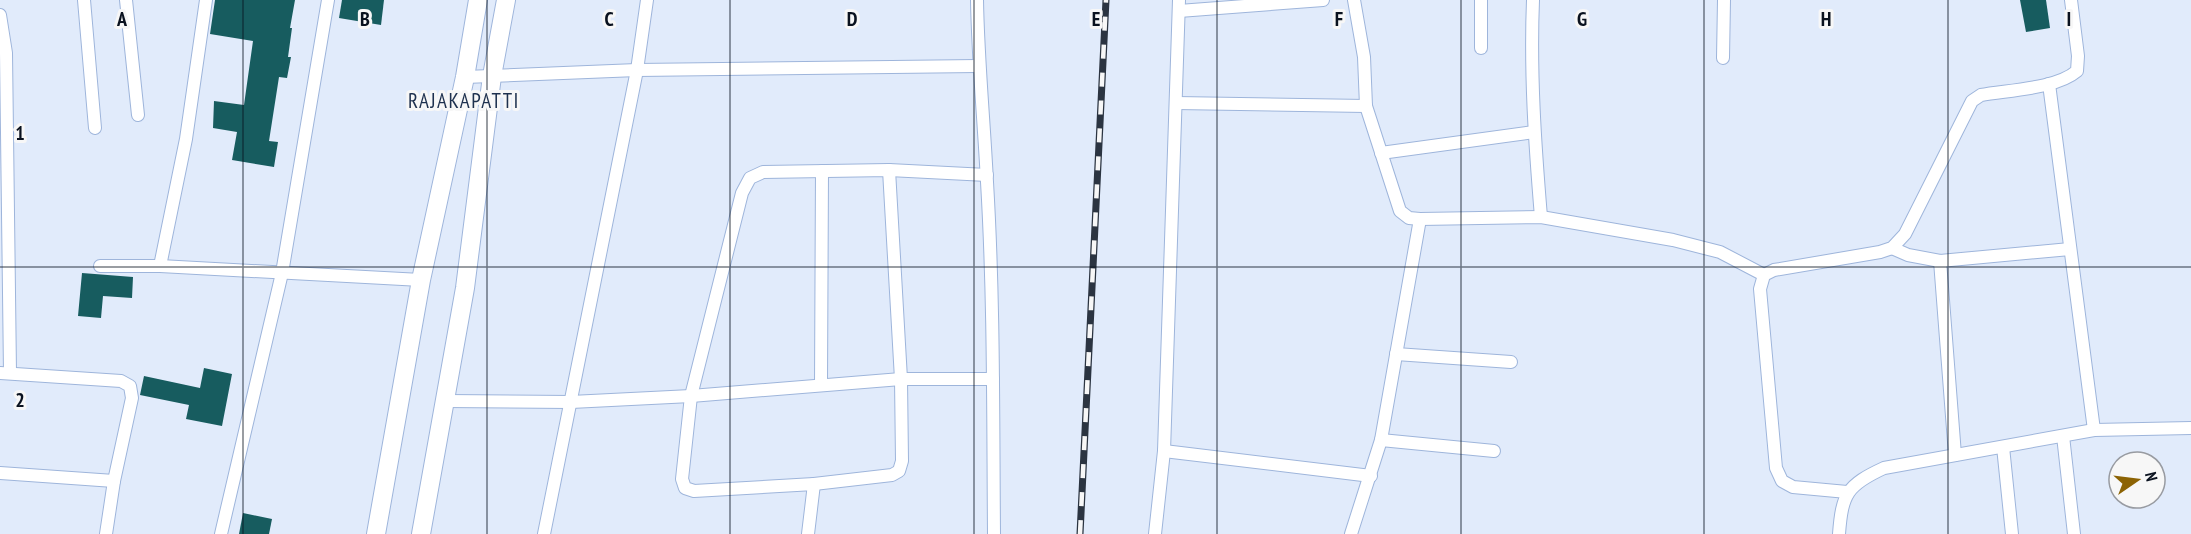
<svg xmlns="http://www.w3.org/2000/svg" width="2191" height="534" font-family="'PT Sans Narrow',sans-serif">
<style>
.building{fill:#175c5f}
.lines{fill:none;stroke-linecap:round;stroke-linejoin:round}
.street-casing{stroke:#9eb5db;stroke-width:14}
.secondary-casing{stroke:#9eb5db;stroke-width:20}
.street{stroke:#fff;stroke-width:12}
.secondary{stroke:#fff;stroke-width:18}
.rail-casing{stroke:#2b3441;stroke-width:7}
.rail{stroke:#f7f7f7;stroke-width:4.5;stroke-dasharray:14;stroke-linecap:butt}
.grid{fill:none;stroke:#0a121f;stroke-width:1.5;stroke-opacity:0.55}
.labels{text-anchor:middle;stroke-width:6;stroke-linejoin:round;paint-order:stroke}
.quarter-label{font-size:21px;letter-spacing:1.5px;fill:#1d304e;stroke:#f7f7f7}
.grid-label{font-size:20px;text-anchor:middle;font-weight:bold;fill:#0a121f;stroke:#f7f7f7;stroke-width:6;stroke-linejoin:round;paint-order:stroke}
</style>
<rect width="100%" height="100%" fill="#e1ebfb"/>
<g class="building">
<polygon points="215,0 295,0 290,28 292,28 288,57 291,57 287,78 279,77 269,141 278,142 274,167 232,160 237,132 213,128 214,101 244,105 253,41 210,34"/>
<polygon points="342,0 384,0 381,25 339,18"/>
<polygon points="2020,0 2046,0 2050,28 2026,32"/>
<polygon points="82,273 133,277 132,298 103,296 101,318 78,316"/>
<polygon points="204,368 232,374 222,426 186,419 189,405 140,395 144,376 200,388"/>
<polygon points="243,513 272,519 269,534 239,534"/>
</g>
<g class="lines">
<g class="street-casing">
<g id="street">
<polyline points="84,0 95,128"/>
<polyline points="126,0 138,115"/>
<path d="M977 0C978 61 984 121 987 182 994 299 993 417 994 534"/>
<polyline points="1354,0 1364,57 1366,106 1400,211 1409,218 1420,219 1541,217 1673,240 1720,252 1764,275"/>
<path d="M1533 0C1530 73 1535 145 1541 217"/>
<polyline points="1179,11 1323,0"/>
<polyline points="0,15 6,53 10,373"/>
<polyline points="1481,48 1481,0"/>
<polyline points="1723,58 1724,0"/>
<polyline points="465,77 637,70 978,66"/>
<polyline points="2049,84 2094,430"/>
<polyline points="1176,103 1366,106"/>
<polyline points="1381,153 1534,132"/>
<polyline points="1892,248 1908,255 1940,261 2070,249"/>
<polyline points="1940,261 1955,455"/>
<polyline points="100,266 160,266 421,280"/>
<polyline points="160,266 186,139 206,0"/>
<polyline points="1396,354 1511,362"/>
<polyline points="0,373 121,381 130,386 132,398 114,481 106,534"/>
<polyline points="821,385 822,171"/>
<polyline points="445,401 571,402 691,396 901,379 993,379"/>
<polyline points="2063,436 2074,534"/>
<polyline points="1381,440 1494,451"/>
<polyline points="2003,447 2012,534"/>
<polyline points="1164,451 1371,476"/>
<polyline points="0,473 114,481"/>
<polyline points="814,484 892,475 899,471 902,461 901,379 889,170"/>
<path d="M1847 492 1793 487 1782 481 1776 468 1760 289 1764 275 1774 270 1880 252 1892 248 1905 234 1972 101 1981 95C2008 90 2056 89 2077 71L2078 56 2071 0"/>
<polyline points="221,534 282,273 328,0"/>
<polyline points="544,534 637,70 647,0"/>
<polyline points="808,534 814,484 694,491 685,488 682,479 691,396 742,193 750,178 763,172 889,170 987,175"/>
<polyline points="1155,534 1164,451 1179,0"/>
<polyline points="1351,534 1381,440 1420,219"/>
<path d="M1839 534C1842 494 1847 485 1884 468L2094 430 2191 428"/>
</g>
</g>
<g class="secondary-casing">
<g id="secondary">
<polyline points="376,534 421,280 465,77 478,0"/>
<polyline points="421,534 465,288 492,76 506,0"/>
</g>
</g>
<use href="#street" class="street"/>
<use href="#secondary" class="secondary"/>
<g class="rail-casing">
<polyline id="rail" points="1080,534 1106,0"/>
</g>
<use href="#rail" class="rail"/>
</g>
<path class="grid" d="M243 0V534M487 0V534M730 0V534M974 0V534M1217 0V534M1461 0V534M1704 0V534M1948 0V534M0 267H2191"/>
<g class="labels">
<g class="quarter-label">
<text x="464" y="108">RAJAKAPATTI</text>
</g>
</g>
<g class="grid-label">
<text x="122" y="26">A</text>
<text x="365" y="26">B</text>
<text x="609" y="26">C</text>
<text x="852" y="26">D</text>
<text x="1096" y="26">E</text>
<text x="1339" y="26">F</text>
<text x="1582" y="26">G</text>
<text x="1826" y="26">H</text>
<text x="2069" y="26">I</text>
<text x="20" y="140">1</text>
<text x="20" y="407">2</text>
</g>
<g transform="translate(2137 480) rotate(76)"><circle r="28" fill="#f7f7f7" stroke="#989ba1" stroke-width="1.5"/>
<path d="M0-4.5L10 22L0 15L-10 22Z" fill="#8c6304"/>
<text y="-9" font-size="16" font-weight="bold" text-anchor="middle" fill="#0a121f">N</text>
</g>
</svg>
